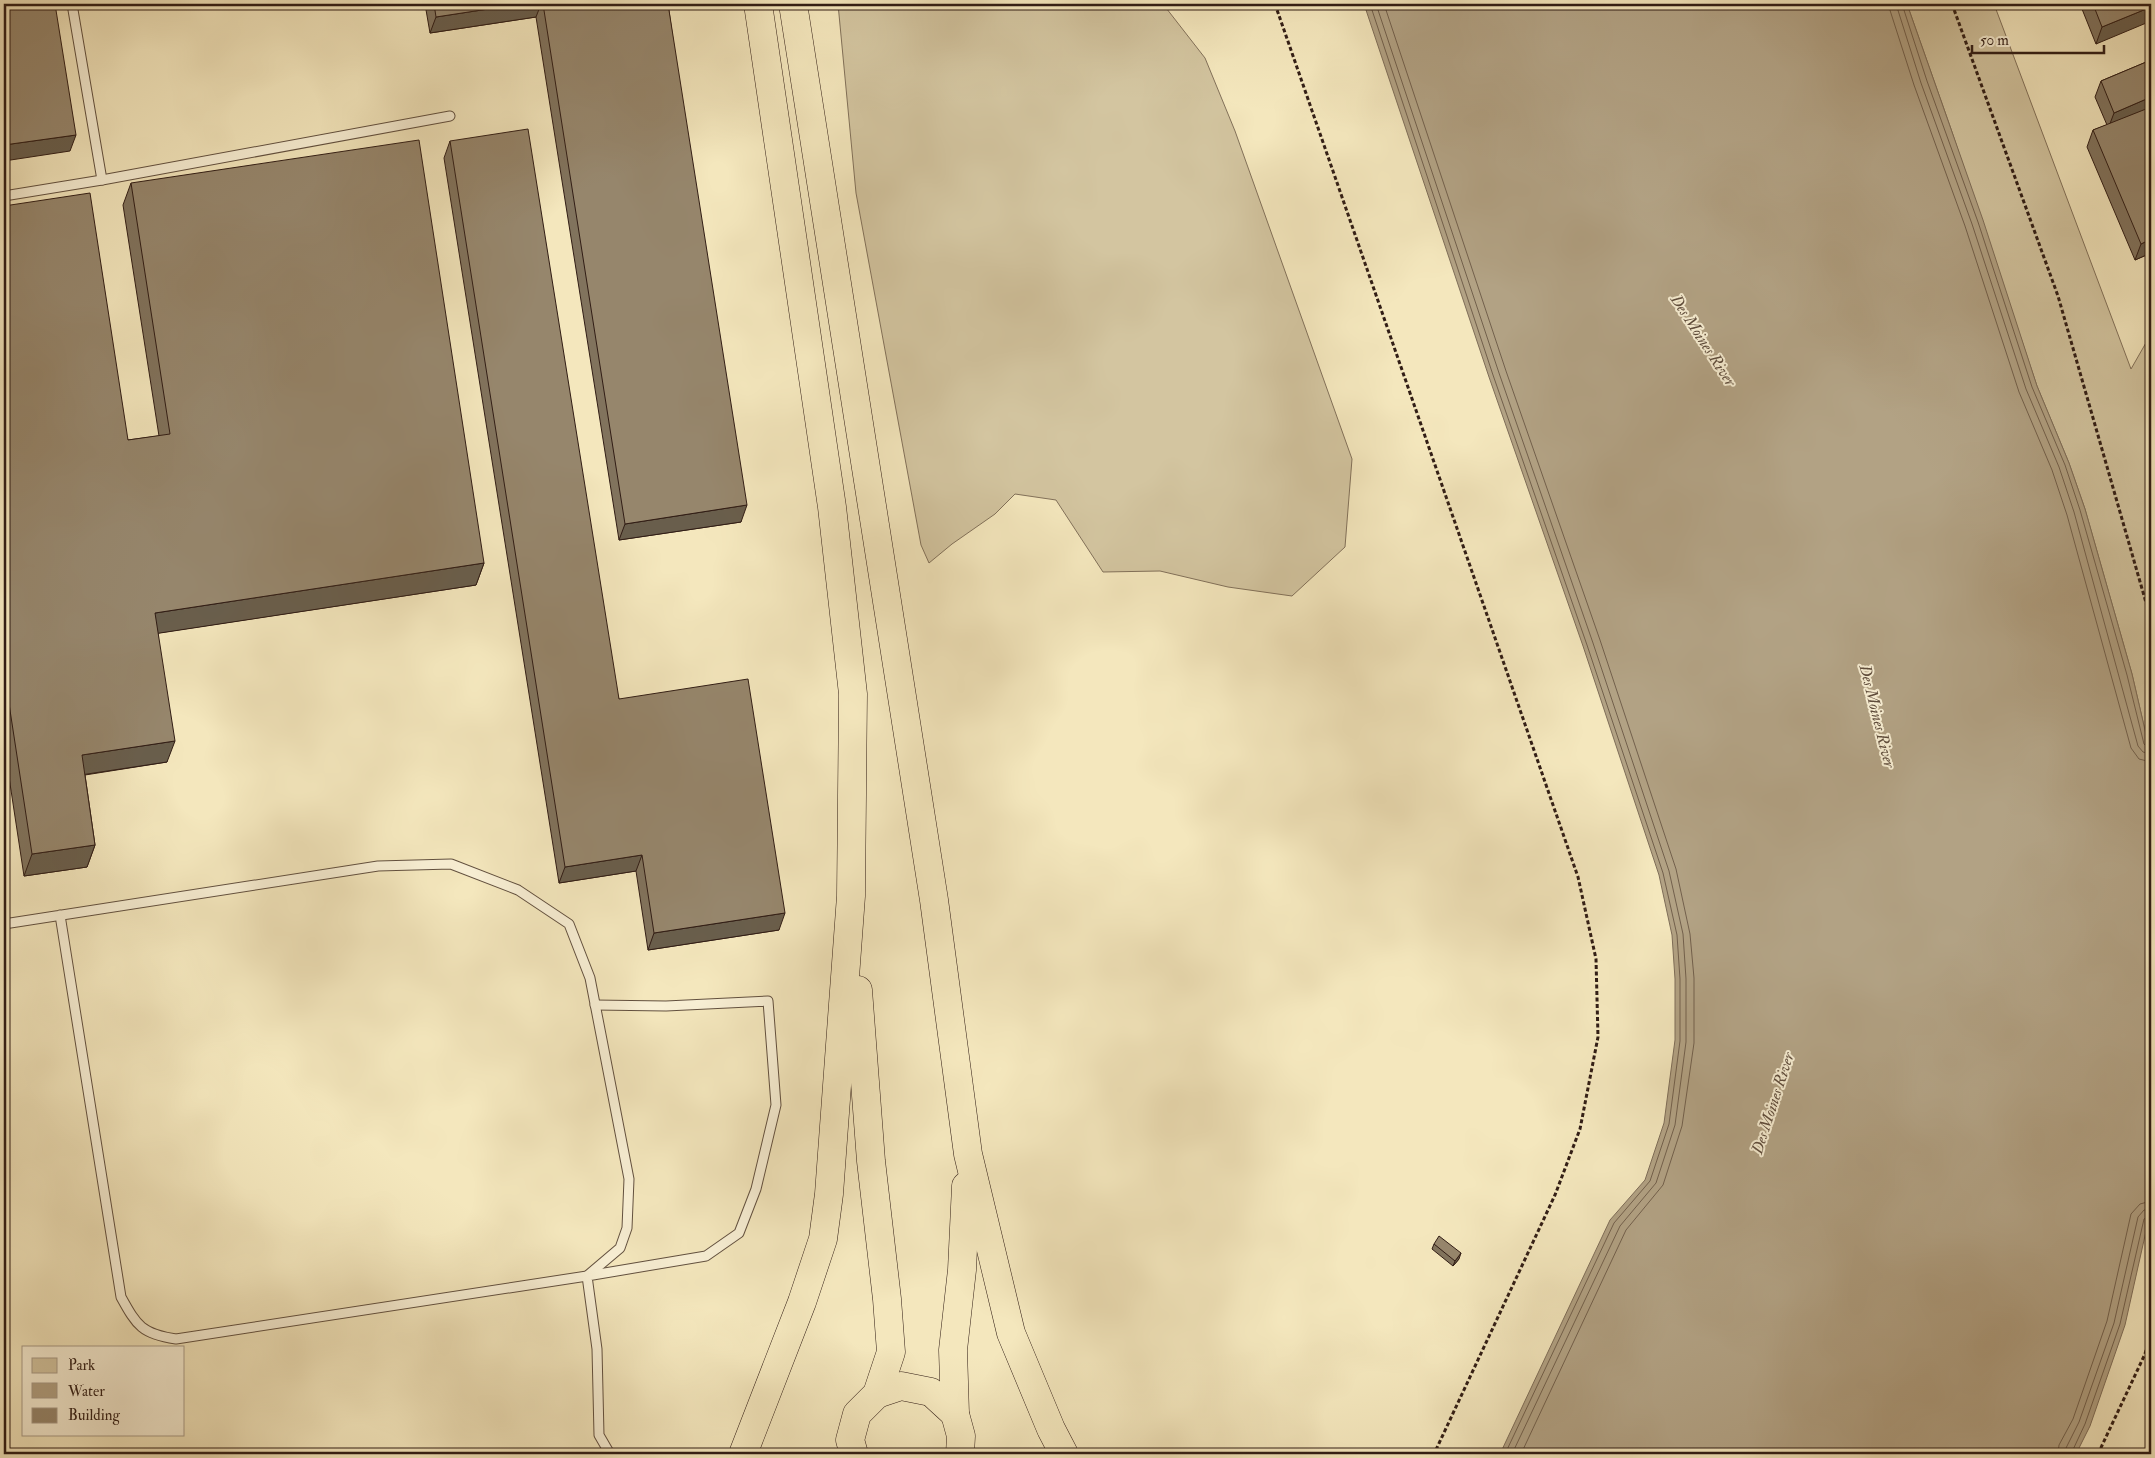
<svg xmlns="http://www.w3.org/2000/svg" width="2155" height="1458" font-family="'IM FELL Double Pica',serif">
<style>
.green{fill:#d3c5a0;stroke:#82715a}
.water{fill:#b2a284;stroke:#7e6d58}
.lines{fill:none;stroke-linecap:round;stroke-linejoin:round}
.shore{stroke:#72604c;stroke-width:1}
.lane-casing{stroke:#62503f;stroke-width:11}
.highway-casing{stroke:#311d15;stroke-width:29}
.path{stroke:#311d15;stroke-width:3;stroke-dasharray:4 2.5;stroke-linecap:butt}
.lane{stroke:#f8efd4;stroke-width:9}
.highway{stroke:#f4e7bd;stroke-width:28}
.wall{fill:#81735d;stroke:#311d15}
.shaded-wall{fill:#695e4c;stroke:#311d15}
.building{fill:#96866c;stroke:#311d15}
.labels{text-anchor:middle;stroke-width:4;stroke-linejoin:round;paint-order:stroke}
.water-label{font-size:16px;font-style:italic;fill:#5e4c3c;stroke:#f8efd4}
</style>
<rect width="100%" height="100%" fill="#f4e7bd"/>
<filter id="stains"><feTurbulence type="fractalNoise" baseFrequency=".004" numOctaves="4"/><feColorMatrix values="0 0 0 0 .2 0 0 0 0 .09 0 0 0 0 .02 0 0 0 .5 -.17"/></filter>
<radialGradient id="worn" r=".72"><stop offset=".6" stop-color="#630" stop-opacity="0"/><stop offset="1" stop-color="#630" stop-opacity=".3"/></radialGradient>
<g class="green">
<polygon points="838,4 1163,4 1205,58 1235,131 1352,459 1345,547 1292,596 1228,587 1160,571 1103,572 1056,500 1015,494 995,514 952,544 929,563 921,545 856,193"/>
<polygon points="1907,4 1994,4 2131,369 2151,334 2151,756 2132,674 2085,509 2069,463 2037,386 1951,129"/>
</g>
<polygon class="water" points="1364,4 1907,4 1983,220 2037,386 2069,463 2085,509 2132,674 2151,756 2151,1209 2125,1325 2090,1426 2076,1454 1500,1454 1610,1220 1645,1180 1664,1123 1675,1040 1675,979 1672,935 1659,875 1583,646 1489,377"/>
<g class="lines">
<g class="shore">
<polyline points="1370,4 1493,375 1587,645 1663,873 1677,935 1680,979 1680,1041 1669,1124 1650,1181 1614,1223 1505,1454"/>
<polyline points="1376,4 1499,373 1593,643 1669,871 1683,934 1686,979 1686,1042 1675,1125 1656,1183 1620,1226 1512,1454"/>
<polyline points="1384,4 1506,371 1600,640 1676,869 1690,934 1694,978 1694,1043 1682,1126 1663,1185 1626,1230 1521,1454"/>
<polyline points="1888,4 1914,85 1965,226 2019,392 2052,470 2067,515 2131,748 2139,759 2151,762"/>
<polyline points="1896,4 1921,83 1972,224 2026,389 2059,467 2074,512 2138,746 2143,752 2151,754"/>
<polyline points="1902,4 1927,81 1978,222 2032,387 2065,465 2080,510 2127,675 2144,744 2147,747 2151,748"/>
<polyline points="2058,1454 2059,1445 2073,1419 2107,1321 2131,1214 2140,1204 2151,1201"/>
<polyline points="2065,1454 2066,1448 2079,1422 2114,1323 2138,1217 2144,1210 2151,1209"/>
<polyline points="2071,1454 2085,1424 2120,1324 2144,1219 2151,1215"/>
</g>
<g class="lane-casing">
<g id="lane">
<polyline points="102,180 450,116"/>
<polyline points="4,196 102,180 72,4"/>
<path d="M4 924 378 866 451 864 518 890 569 924 590 978 629 1179 627 1228 620 1248 587 1276 176 1339C142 1334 137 1326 121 1297L60 915"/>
<polyline points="595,1005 666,1006 768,1001 776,1105 756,1189 739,1233 706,1256 587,1276 597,1349 599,1435 610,1454"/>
</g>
</g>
<g class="highway-casing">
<g id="highway">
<polyline points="793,4 934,900 968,1154 1011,1333 1051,1429 1064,1454"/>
<polyline points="877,1394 901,1386 931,1392 955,1414"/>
<polyline points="743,1454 802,1302 823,1239 829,1194 851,896 853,694 832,507 758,4"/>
<polyline points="854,1454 850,1440 857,1414 877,1394 891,1352 887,1299 871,1161 858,990"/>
<polyline points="960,1454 961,1436 955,1414 953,1350 962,1270 966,1186"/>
</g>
</g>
<g class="path">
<polyline points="1275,4 1578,877 1596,959 1598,1037 1580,1129 1555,1195 1434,1454"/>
<polyline points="1952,4 2058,296 2151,620"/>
<polyline points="2098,1454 2145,1354 2151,1332"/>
</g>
<use href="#lane" class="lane"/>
<use href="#highway" class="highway"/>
</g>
<g class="wall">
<polygon points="425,4 668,4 741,522 619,540 536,17 430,33"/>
<polygon points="2080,4 2151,4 2096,44"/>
<polygon points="2151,60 2151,253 2135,260 2087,147 2093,130 2107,125 2095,97 2101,81"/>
<polygon points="450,141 619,699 779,930 648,950 636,871 559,883 444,158"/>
<polygon points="131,183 484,563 476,585 158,633 167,762 85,775 95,845 87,867 24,876 4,744 4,206 128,440 159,436 123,205"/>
<polygon points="1434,1244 1459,1259 1453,1266 1432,1249"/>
</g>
<g class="shaded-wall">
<polygon points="521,4 541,4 536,17 430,33 436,17"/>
<polygon points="2151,7 2151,21 2096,44 2102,27"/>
<polygon points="2151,97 2151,111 2108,129 2114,113"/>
<polygon points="76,135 70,151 4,161 4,145"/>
<polygon points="2151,239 2151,253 2135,260 2141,244"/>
<polygon points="747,505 741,522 619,540 625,524"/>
<polygon points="484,563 476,585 147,635 155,613"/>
<polygon points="175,741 167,762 74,776 82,755"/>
<polygon points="95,845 87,867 24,876 32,854"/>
<polygon points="642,855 636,871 559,883 565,867"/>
<polygon points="785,913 779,930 648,950 654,933"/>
<polygon points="1461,1253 1459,1259 1453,1266 1455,1261"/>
</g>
<g class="building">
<polygon points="4,4 55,4 76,135 4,145"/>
<polygon points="434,4 521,4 436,17"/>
<polygon points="543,4 668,4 747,505 625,524"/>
<polygon points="2093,4 2151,4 2151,7 2102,27"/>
<polygon points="2151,60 2151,97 2114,113 2101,81"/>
<polygon points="2151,107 2151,239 2141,244 2093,130"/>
<polygon points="528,129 619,699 748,679 785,913 654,933 642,855 565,867 450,141"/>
<polygon points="419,140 484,563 155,613 175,741 82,755 95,845 32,854 4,671 4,206 90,193 128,440 170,434 131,183"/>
<polygon points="1439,1236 1461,1253 1455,1261 1434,1244"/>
</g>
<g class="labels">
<g class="water-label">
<text transform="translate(1704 340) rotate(57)" y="6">Des Moines River</text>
<text transform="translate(1878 716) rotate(76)" y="6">Des Moines River</text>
<text transform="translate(1772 1103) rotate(-72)" y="6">Des Moines River</text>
</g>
</g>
<rect width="2155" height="1458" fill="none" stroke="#f4e7bd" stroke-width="20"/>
<rect x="5" y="5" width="2145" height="1448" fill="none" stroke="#311d15" stroke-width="2.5"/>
<rect x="10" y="10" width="2135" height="1438" fill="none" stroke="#311d15"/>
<rect x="22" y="1346" width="162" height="90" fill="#f8efd4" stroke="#a89b88"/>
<rect x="32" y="1358" width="25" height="15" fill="#d3c5a0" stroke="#a89b88"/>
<text x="68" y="1370" font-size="15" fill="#311d15">Park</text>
<rect x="32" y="1383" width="25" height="15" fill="#b2a284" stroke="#a89b88"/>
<text x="68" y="1396" font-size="15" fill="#311d15">Water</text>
<rect x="32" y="1408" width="25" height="15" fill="#96866c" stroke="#a89b88"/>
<text x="68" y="1420" font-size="15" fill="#311d15">Building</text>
<path d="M1972 45v8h132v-8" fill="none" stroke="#311d15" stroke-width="2.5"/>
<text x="1980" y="45" font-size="15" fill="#311d15" stroke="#f8efd4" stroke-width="4" paint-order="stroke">50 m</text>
<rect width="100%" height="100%" filter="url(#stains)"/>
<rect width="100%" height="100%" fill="url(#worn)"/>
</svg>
